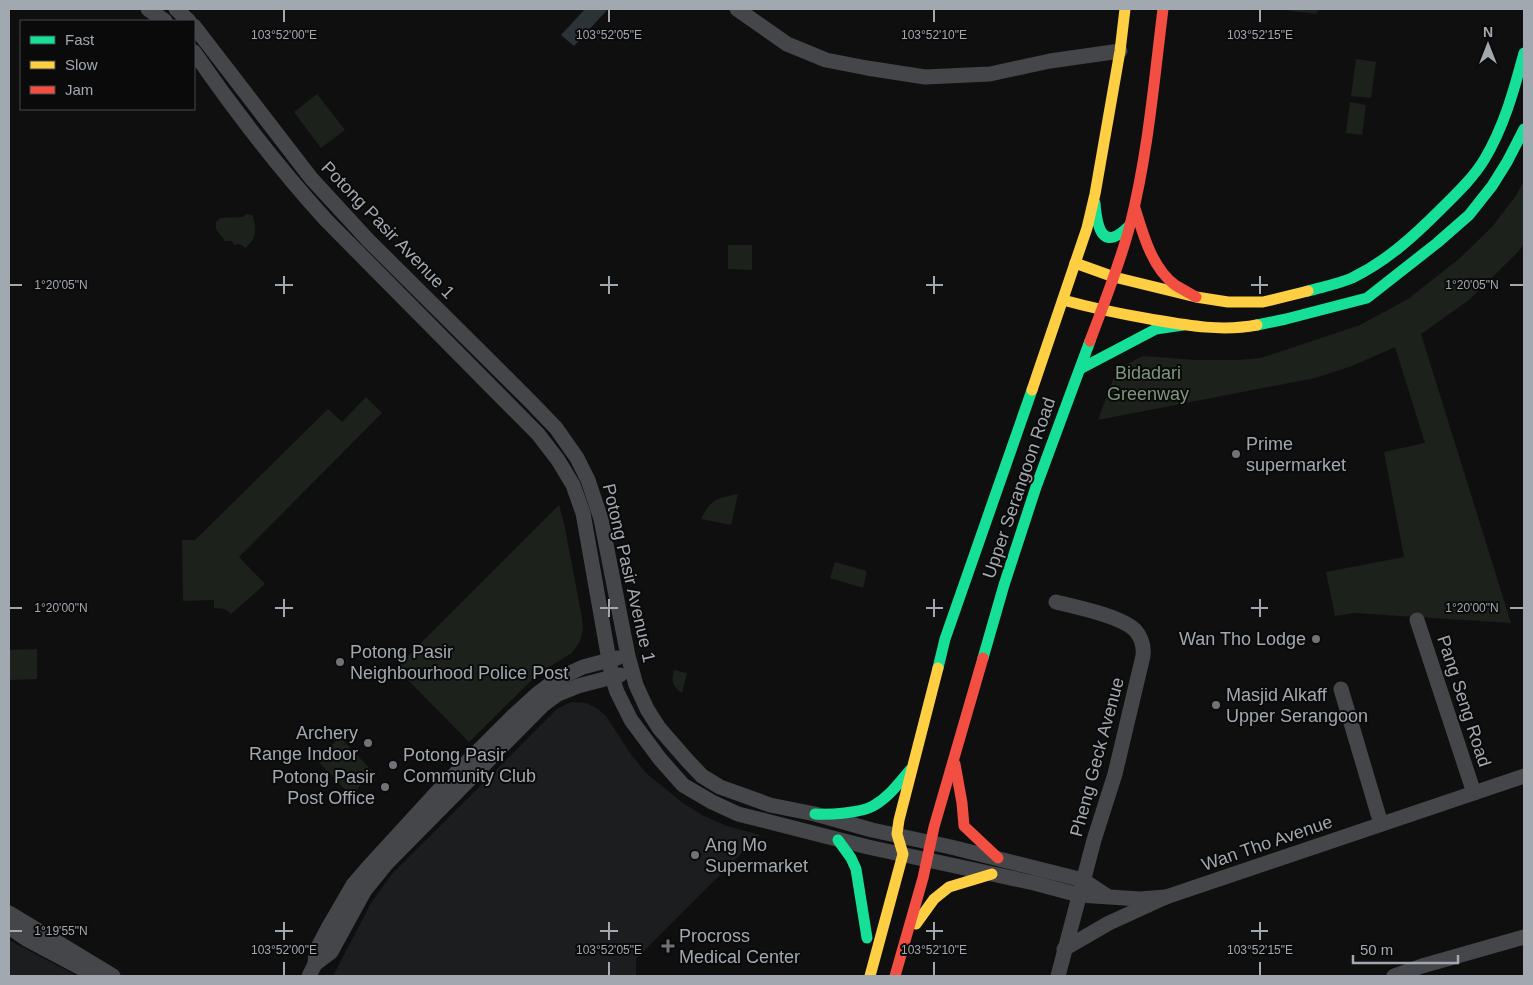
<svg xmlns="http://www.w3.org/2000/svg" width="1533" height="985" font-family="Arial,sans-serif">
<style>
.built{fill:#1c1d1e}
.green{fill:#1c211c}
.water{fill:#2b3337}
.lines{fill:none;stroke-linecap:round;stroke-linejoin:round}
.street{stroke:#444649;stroke-width:15}
.fast{stroke:#16e098;stroke-width:11}
.slow{stroke:#ffcf43;stroke-width:11}
.jam{stroke:#f24e42;stroke-width:11}
.ticks{fill:none;stroke:#a2a8af;stroke-width:2}
.poi-dot{fill:#6f7277;stroke:#0a0a0b;stroke-width:2}
.labels{text-anchor:middle;stroke-width:4;stroke-linejoin:round;paint-order:stroke}
.street-label{font-size:18px;fill:#a2a8af;stroke:#0a0a0b}
.park-label{font-size:18px;fill:#7d987b;stroke:#0a0a0b}
.poi-label{font-size:18px;fill:#a2a8af;stroke:#0a0a0b;text-anchor:start}
.ticks-label{font-size:12px;text-anchor:middle;fill:#a2a8af;stroke:#0a0a0b;stroke-width:4;stroke-linejoin:round;paint-order:stroke}
</style>
<rect width="100%" height="100%" fill="#0f0f10"/>
<g class="built">
<polygon points="572,702 586,703 598,709 606,716 630,753 646,773 683,803 702,815 727,826 760,835 636,959 636,976 333,976 371,903 391,875 558,708"/>
<polygon points="9,940 66,970 77,976 9,976"/>
</g>
<g class="green">
<polygon points="1277,9 1318,9 1317,14"/>
<polygon points="1356,59 1376,62 1371,98 1351,96"/>
<polygon points="317,94 345,130 321,148 294,112"/>
<polygon points="1350,102 1366,105 1362,135 1346,133"/>
<polygon points="1524,181 1524,244 1518,252 1469,300 1421,334 1511,623 1353,613 1335,616 1326,572 1404,557 1384,452 1425,443 1395,347 1352,366 1315,378 1098,420 1113,379 1125,365 1143,356 1197,360 1237,360 1261,358 1360,325 1408,299 1460,258 1492,227 1515,197"/>
<path d="M246 214 252 215C255 220 256 231 254 237 253 241 248 245 246 248L239 244 234 245 232 241H225L216 229V222L220 218 243 217Z"/>
<polygon points="728,245 752,245 752,270 728,269"/>
<polygon points="366,397 382,413 239,557 265,584 231,614 225,609 214,608 214,600 183,601 182,540 195,540 328,409 342,422"/>
<path d="M738 494 731 525 701 519C711 499 717 498 738 494Z"/>
<polygon points="559,505 565,528 582,618 583,630 580,641 572,653 539,673 469,742 396,668"/>
<polygon points="835,562 867,571 863,588 830,578"/>
<polygon points="37,649 37,679 9,680 9,650"/>
<path d="M674 670 687 673 682 693C672 686 671 681 674 670Z"/>
<polygon points="340,737 374,773 350,795 317,760"/>
</g>
<polygon class="water" points="585,9 608,9 574,46 561,35"/>
<g class="lines">
<g class="street">
<polyline points="148,9 165,21"/>
<polyline points="176,9 189,21"/>
<polyline points="737,9 787,44 826,60 867,68 925,77 990,74 1050,61 1120,51"/>
<polyline points="194,26 311,178 368,240 528,399 556,428 577,458 588,480 601,519 628,656 636,685 647,709 659,728 686,759 702,776 720,787 770,805 815,814 872,830 951,847 1083,880 1107,896"/>
<path d="M194 52C234 110 278 167 326 220L538 434 558 460 573 485 583 513 612 677 617 692 631 720 660 759 683 785 712 802 738 814 868 847 1034 883 1079 895 1140 899 1166 897"/>
<path d="M1056 602C1076 607 1121 616 1135 630 1142 638 1144 647 1143 656L1115 774 1094 840 1058 976"/>
<polyline points="1417,620 1474,793"/>
<polyline points="1341,689 1381,824"/>
<polyline points="9,913 113,976"/>
<polyline points="9,927 28,940 90,973"/>
<polyline points="1064,949 1109,923 1166,897 1524,776"/>
<polyline points="315,964 331,952 365,890 387,863 543,705 558,694 578,686 620,675"/>
<polyline points="309,976 315,964 316,951 328,928 353,885 372,863 438,791 513,716 536,695 557,679 583,667 617,658"/>
<polyline points="1394,976 1422,966 1524,937"/>
</g>
<g class="fast">
<path d="M1095 203C1097 229 1103 253 1130 225"/>
<path d="M1308 291C1322 287 1338 284 1352 278 1387 261 1414 236 1442 208 1457 193 1473 178 1484 160 1504 127 1514 90 1524 53"/>
<polyline points="1257,325 1286,319 1367,298 1437,243 1469,215 1492,186 1507,162 1524,129"/>
<polyline points="1080,369 1156,329 1183,325"/>
<polyline points="983,658 1004,585 1036,487 1090,341"/>
<polyline points="938,668 945,639 1032,390"/>
<path d="M815 814C829 815 861 813 873 806 889 797 899 783 910 770"/>
<polyline points="838,840 851,858 856,869 867,938"/>
</g>
<g class="slow">
<polyline points="1075,263 1114,277 1196,297 1228,302 1263,302 1308,291"/>
<path d="M1063 300C1092 308 1121 314 1150 319 1185 325 1221 332 1257 325"/>
<polyline points="1032,390 1087,228 1095,194 1120,51 1125,9"/>
<polyline points="916,924 934,899 949,887 992,874"/>
<polyline points="870,976 903,854 897,834 899,820 938,668"/>
</g>
<g class="jam">
<path d="M1135 208C1143 234 1152 268 1175 285 1182 289 1189 293 1196 297"/>
<path d="M1090 341C1104 303 1120 264 1130 225 1148 154 1154 81 1163 9"/>
<polyline points="955,764 962,803 964,826 998,858"/>
<polyline points="895,976 923,878 934,827 983,658"/>
</g>
</g>
<path class="ticks" d="M284 10V22M609 10V22M934 10V22M1260 10V22M284 276V294M609 276V294M934 276V294M1260 276V294M10 285H22M275 285H293M600 285H618M926 285H943M1251 285H1268M1510 285H1523M284 599V617M609 599V617M934 599V617M1260 599V617M10 608H22M275 608H293M600 608H618M926 608H943M1251 608H1268M1510 608H1523M284 922V940M609 922V940M934 922V940M1260 922V940M10 931H22M275 931H293M600 931H618M926 931H943M1251 931H1268M284 962V975M609 962V975M934 962V975M1260 962V975"/>
<g class="poi-dot">
<circle cx="1236" cy="454" r="5"/>
<circle cx="1316" cy="639" r="5"/>
<circle cx="340" cy="662" r="5"/>
<circle cx="1216" cy="705" r="5"/>
<circle cx="368" cy="743" r="5"/>
<circle cx="393" cy="765" r="5"/>
<circle cx="385" cy="787" r="5"/>
<circle cx="695" cy="855" r="5"/>
<path d="M665.5 938.5h5v5h5v5h-5v5h-5v-5h-5v-5h5z"/>
</g>
<g class="labels">
<g class="street-label">
<text transform="translate(388 230) rotate(46)" y="6">Potong Pasir Avenue 1</text>
<text transform="translate(1019 488) rotate(-71)" y="6">Upper Serangoon Road</text>
<text transform="translate(629 573) rotate(77)" y="6">Potong Pasir Avenue 1</text>
<text transform="translate(1464 701) rotate(72)" y="6">Pang Seng Road</text>
<text transform="translate(1097 757) rotate(-75)" y="6">Pheng Geck Avenue</text>
<text transform="translate(1267 843) rotate(-19)" y="6">Wan Tho Avenue</text>
</g>
<g class="park-label">
<text x="1148" y="379">Bidadari<tspan x="1148" dy="21">Greenway</tspan></text>
</g>
<g class="poi-label">
<text x="1246" y="450">Prime<tspan x="1246" dy="21">supermarket</tspan></text>
<text x="1306" y="645" text-anchor="end">Wan Tho Lodge</text>
<text x="350" y="658">Potong Pasir<tspan x="350" dy="21">Neighbourhood Police Post</tspan></text>
<text x="1226" y="701">Masjid Alkaff<tspan x="1226" dy="21">Upper Serangoon</tspan></text>
<text x="358" y="739" text-anchor="end">Archery<tspan x="358" dy="21">Range Indoor</tspan></text>
<text x="403" y="761">Potong Pasir<tspan x="403" dy="21">Community Club</tspan></text>
<text x="375" y="783" text-anchor="end">Potong Pasir<tspan x="375" dy="21">Post Office</tspan></text>
<text x="705" y="851">Ang Mo<tspan x="705" dy="21">Supermarket</tspan></text>
<text x="679" y="942">Procross<tspan x="679" dy="21">Medical Center</tspan></text>
</g>
</g>
<g class="ticks-label">
<text x="284" y="39">103°52'00"E</text>
<text x="609" y="39">103°52'05"E</text>
<text x="934" y="39">103°52'10"E</text>
<text x="1260" y="39">103°52'15"E</text>
<text x="61" y="289">1°20'05"N</text>
<text x="1472" y="289">1°20'05"N</text>
<text x="61" y="612">1°20'00"N</text>
<text x="1472" y="612">1°20'00"N</text>
<text x="61" y="935">1°19'55"N</text>
<text x="284" y="954">103°52'00"E</text>
<text x="609" y="954">103°52'05"E</text>
<text x="934" y="954">103°52'10"E</text>
<text x="1260" y="954">103°52'15"E</text>
</g>
<rect width="1533" height="985" fill="none" stroke="#a2a8af" stroke-width="20"/>
<rect x="20" y="20" width="175" height="90" fill="#0a0a0b" stroke="#47494d"/>
<rect x="30" y="36" width="25" height="8" fill="#16e098" stroke="#47494d"/>
<text x="65" y="45" font-size="15" fill="#a2a8af">Fast</text>
<rect x="30" y="61" width="25" height="8" fill="#ffcf43" stroke="#47494d"/>
<text x="65" y="70" font-size="15" fill="#a2a8af">Slow</text>
<rect x="30" y="86" width="25" height="8" fill="#f24e42" stroke="#47494d"/>
<text x="65" y="95" font-size="15" fill="#a2a8af">Jam</text>
<g transform="translate(1488 45)" stroke="#0a0a0b" stroke-width="4" paint-order="stroke">
<path d="M0-4L9 19L0 12L-9 19Z" fill="#a2a8af"/>
<text y="-8" font-size="14" font-weight="bold" text-anchor="middle" fill="#a2a8af">N</text>
</g>
<path d="M1353 955v8h105v-8" fill="none" stroke="#a2a8af" stroke-width="2.5"/>
<text x="1360" y="955" font-size="15" fill="#a2a8af" stroke="#0a0a0b" stroke-width="4" paint-order="stroke">50 m</text>
</svg>
